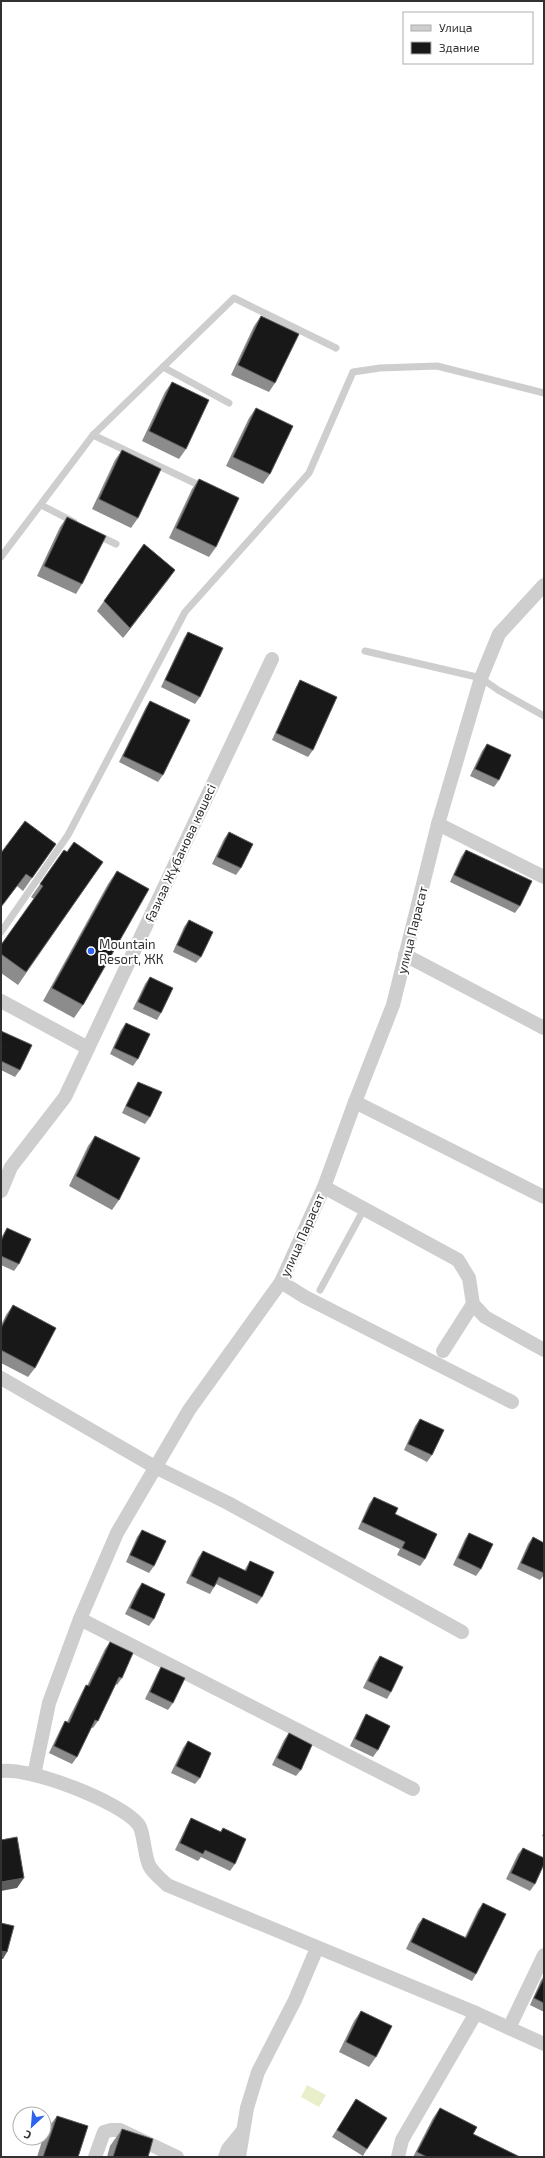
<svg xmlns="http://www.w3.org/2000/svg" width="545" height="2158" font-family="'Exo 2',sans-serif">
<style>
.water{fill:#e9efcb}
.lines{fill:none;stroke-linecap:round;stroke-linejoin:round}
.service{stroke:#cecece;stroke-width:7}
.minor{stroke:#cecece;stroke-width:14}
.wall{fill:#8c8c8c}
.shaded-wall{fill:#5d5d5d}
.building{fill:#181818;stroke:#5d5d5d}
.poi-dot{fill:#2c64f0;stroke:#fff;stroke-width:1.5}
.labels{text-anchor:middle;stroke-width:4;stroke-linejoin:round;paint-order:stroke}
.street-label{font-size:13px;fill:#313131;stroke:#fff}
.poi-label{font-size:13px;fill:#313131;stroke:#fff;text-anchor:start}
</style>
<rect width="100%" height="100%" fill="#fff"/>
<polygon class="water" points="307,2085 326,2095 319,2107 301,2097"/>
<g class="lines">
<g class="service">
<polyline points="163,367 229,403"/>
<polyline points="93,435 203,487"/>
<polyline points="41,505 74,522"/>
<polyline points="97,535 116,544"/>
<polyline points="1,557 93,435 234,298 336,348"/>
<polyline points="365,651 481,678 498,690 544,716"/>
<polyline points="1,932 68,835 185,612 309,473 353,372 380,368 437,366 544,393"/>
<polyline points="320,1290 364,1209"/>
</g>
<g class="minor">
<polyline points="438,824 544,877"/>
<polyline points="405,955 544,1028"/>
<polyline points="1,1001 88,1048"/>
<polyline points="355,1102 544,1197"/>
<polyline points="324,1187 458,1260 469,1278 473,1304 485,1317 544,1350"/>
<polyline points="1,1191 11,1167 65,1097 272,659"/>
<polyline points="281,1282 305,1297 512,1402"/>
<polyline points="443,1351 473,1304"/>
<polyline points="1,1378 155,1467 228,1503 462,1632"/>
<polyline points="80,1619 413,1789"/>
<path d="M1 1771C30 1767 119 1801 138 1824 144 1831 144 1854 149 1865 152 1872 161 1879 167 1885L476 2013 402 2140 398 2157"/>
<polyline points="34,1775 49,1703 80,1619 117,1533 189,1410 281,1282 324,1187 355,1102 393,1005 438,824 481,678 499,634 544,585"/>
<polyline points="476,2013 544,2044"/>
<polyline points="509,2028 544,1955"/>
<polyline points="95,2157 104,2132 111,2130 120,2130 177,2157"/>
<polyline points="225,2157 228,2149 242,2132"/>
<polyline points="239,2157 247,2108 258,2072 295,2000 317,1948"/>
</g>
</g>
<g class="wall">
<polygon points="261,316 275,383 269,392 231,375 254,326"/>
<polygon points="172,382 186,449 179,459 142,441 165,392"/>
<polygon points="256,408 270,474 263,484 226,466 249,418"/>
<polygon points="122,450 138,518 131,528 92,509 115,460"/>
<polygon points="199,479 216,547 209,557 169,538 192,489"/>
<polygon points="67,517 82,584 76,594 37,576 60,527"/>
<polygon points="144,544 175,570 123,638 97,611"/>
<polygon points="188,632 200,697 195,704 161,687 184,638"/>
<polygon points="300,680 313,750 308,757 272,740 296,687"/>
<polygon points="150,701 163,775 158,782 119,762 146,707"/>
<polygon points="487,744 499,780 494,787 470,776 482,751"/>
<polygon points="229,832 241,868 236,875 212,864 224,839"/>
<polygon points="56,844 23,891 17,886 1,853"/>
<polygon points="64,850 67,852 103,862 18,985 1,973 1,945 34,899 31,897"/>
<polygon points="466,850 520,906 515,913 450,882 461,857"/>
<polygon points="117,871 83,1005 74,1018 43,1001 108,884"/>
<polygon points="189,920 201,957 196,963 173,952 184,927"/>
<polygon points="150,977 161,1013 157,1020 133,1009 145,984"/>
<polygon points="126,1023 138,1059 133,1066 110,1054 121,1030"/>
<polygon points="1,1031 20,1070 15,1077 1,1070"/>
<polygon points="138,1082 150,1117 145,1124 122,1113 134,1088"/>
<polygon points="95,1136 119,1200 112,1210 69,1186 88,1146"/>
<polygon points="7,1228 19,1264 14,1271 1,1265 1,1238"/>
<polygon points="13,1305 35,1368 28,1377 1,1363 1,1325 6,1315"/>
<polygon points="420,1419 432,1455 427,1462 404,1450 415,1426"/>
<polygon points="374,1497 425,1559 420,1566 397,1555 400,1549 358,1529 369,1504"/>
<polygon points="142,1530 154,1566 149,1573 126,1562 137,1537"/>
<polygon points="469,1533 481,1569 476,1576 453,1565 465,1539"/>
<polygon points="533,1537 544,1543 544,1575 540,1580 517,1569 528,1544"/>
<polygon points="203,1551 244,1571 250,1561 262,1597 257,1604 216,1584 210,1594 186,1583 198,1558"/>
<polygon points="142,1583 154,1619 149,1626 125,1614 137,1590"/>
<polygon points="110,1642 122,1678 117,1685 116,1684 98,1721 93,1728 91,1727 77,1757 72,1764 49,1753 61,1728 65,1721 67,1722 82,1692 86,1685 87,1686 105,1649"/>
<polygon points="380,1656 391,1692 387,1699 363,1688 375,1663"/>
<polygon points="161,1667 173,1703 168,1710 145,1699 157,1674"/>
<polygon points="366,1714 378,1750 373,1757 350,1746 362,1721"/>
<polygon points="289,1733 301,1770 296,1776 272,1765 284,1740"/>
<polygon points="188,1741 200,1778 195,1784 171,1773 183,1748"/>
<polygon points="191,1818 220,1832 223,1828 235,1864 230,1871 201,1857 198,1861 175,1850 187,1825"/>
<polygon points="544,1832 544,1837 542,1836"/>
<polygon points="523,1848 535,1884 530,1891 506,1879 518,1854"/>
<polygon points="483,1903 476,1974 472,1981 406,1949 418,1924 423,1918 465,1937 478,1910"/>
<polygon points="544,1976 544,2012 530,2005 541,1980"/>
<polygon points="361,2011 376,2057 369,2067 339,2052 354,2021"/>
<polygon points="356,2099 367,2149 363,2156 332,2137"/>
<polygon points="440,2108 473,2134 520,2157 413,2157 433,2118"/>
<polygon points="57,2116 78,2157 37,2157 43,2138 44,2138 44,2133"/>
<polygon points="122,2129 148,2157 107,2157 110,2146"/>
</g>
<g class="shaded-wall">
<polygon points="175,570 168,580 123,638 130,628"/>
<polygon points="24,1878 17,1888 1,1891 1,1882"/>
<polygon points="1,1951 7,1952 3,1959 1,1959"/>
</g>
<g class="building">
<polygon points="261,316 299,334 275,383 238,365"/>
<polygon points="172,382 209,400 186,449 149,431"/>
<polygon points="256,408 293,426 270,474 233,457"/>
<polygon points="122,450 161,469 138,518 99,499"/>
<polygon points="199,479 239,498 216,547 176,528"/>
<polygon points="67,517 106,536 82,584 44,566"/>
<polygon points="144,544 175,570 130,628 104,601"/>
<polygon points="188,632 223,648 200,697 165,680"/>
<polygon points="300,680 337,697 313,750 276,733"/>
<polygon points="150,701 190,720 163,775 123,756"/>
<polygon points="487,744 511,755 499,780 475,769"/>
<polygon points="25,821 56,844 32,878 26,874 1,907 1,853"/>
<polygon points="229,832 253,844 241,868 217,857"/>
<polygon points="74,842 103,862 26,972 1,954 1,945 43,886 40,884 64,850 67,852"/>
<polygon points="466,850 532,881 520,906 454,875"/>
<polygon points="117,871 149,889 83,1005 52,988"/>
<polygon points="189,920 213,932 201,957 177,945"/>
<polygon points="150,977 173,988 161,1013 138,1002"/>
<polygon points="126,1023 150,1034 138,1059 114,1048"/>
<polygon points="1,1031 32,1045 20,1070 1,1061 1,1049 2,1047 1,1047"/>
<polygon points="138,1082 162,1092 150,1117 126,1106"/>
<polygon points="95,1136 140,1158 119,1200 76,1176"/>
<polygon points="7,1228 31,1239 19,1264 1,1256 1,1241"/>
<polygon points="13,1305 56,1328 35,1368 1,1350 1,1328"/>
<polygon points="420,1419 444,1430 432,1455 408,1444"/>
<polygon points="374,1497 398,1508 395,1514 437,1534 425,1559 402,1548 405,1542 362,1522"/>
<polygon points="142,1530 166,1541 154,1566 130,1555"/>
<polygon points="469,1533 493,1544 481,1569 458,1558"/>
<polygon points="533,1537 544,1543 544,1573 521,1563"/>
<polygon points="203,1551 246,1571 250,1561 274,1572 262,1597 219,1577 214,1587 191,1576"/>
<polygon points="142,1583 165,1594 154,1619 130,1608"/>
<polygon points="110,1642 133,1653 122,1678 119,1677 98,1721 95,1720 77,1757 54,1746 65,1721 69,1723 86,1685 89,1686"/>
<polygon points="380,1656 403,1667 391,1692 368,1681"/>
<polygon points="161,1667 185,1678 173,1703 150,1692"/>
<polygon points="366,1714 390,1726 378,1750 355,1739"/>
<polygon points="289,1733 312,1745 301,1770 277,1758"/>
<polygon points="188,1741 211,1753 200,1778 176,1766"/>
<polygon points="191,1818 221,1832 223,1828 246,1839 235,1864 205,1850 203,1854 180,1843"/>
<polygon points="17,1837 24,1878 1,1882 1,1840"/>
<polygon points="523,1848 544,1858 544,1864 535,1884 511,1873"/>
<polygon points="483,1903 506,1914 476,1974 411,1942 423,1918 466,1938"/>
<polygon points="1,1923 14,1926 7,1952 1,1951"/>
<polygon points="544,1978 544,2003 534,1998"/>
<polygon points="361,2011 392,2026 376,2057 346,2042"/>
<polygon points="356,2099 387,2118 367,2149 337,2130"/>
<polygon points="440,2108 477,2127 473,2134 520,2157 427,2157 417,2152"/>
<polygon points="57,2116 88,2126 78,2157 43,2157"/>
<polygon points="122,2129 153,2139 148,2157 113,2157"/>
</g>
<circle class="poi-dot" cx="91" cy="951" r="4"/>
<g class="labels">
<g class="street-label">
<text transform="translate(180 853) rotate(-65)" y="5">Ғазиза Жұбанова көшесі</text>
<text transform="translate(412 930) rotate(-76)" y="5">улица Парасат</text>
<text transform="translate(302 1235) rotate(-66)" y="5">улица Парасат</text>
</g>
<g class="poi-label">
<text x="99" y="949">Mountain<tspan x="99" dy="15">Resort, ЖК</tspan></text>
</g>
</g>
<rect width="545" height="2158" fill="none" stroke="#313131" stroke-width="4"/>
<rect x="403" y="12" width="130" height="52" fill="#ffffff" stroke="#adadad"/>
<rect x="411" y="25" width="20" height="6" fill="#cecece" stroke="#adadad"/>
<text x="439" y="32" font-size="12" fill="#313131">Улица</text>
<rect x="411" y="42" width="20" height="12" fill="#181818" stroke="#adadad"/>
<text x="439" y="52" font-size="12" fill="#313131">Здание</text>
<g transform="translate(32 2126) rotate(206)"><circle r="19" fill="#ffffff" stroke="#adadad"/>
<path d="M0-3L7 15L0 10L-7 15Z" fill="#2c64f0"/>
<text y="-6" font-size="11" font-weight="bold" text-anchor="middle" fill="#313131">С</text>
</g>
</svg>
